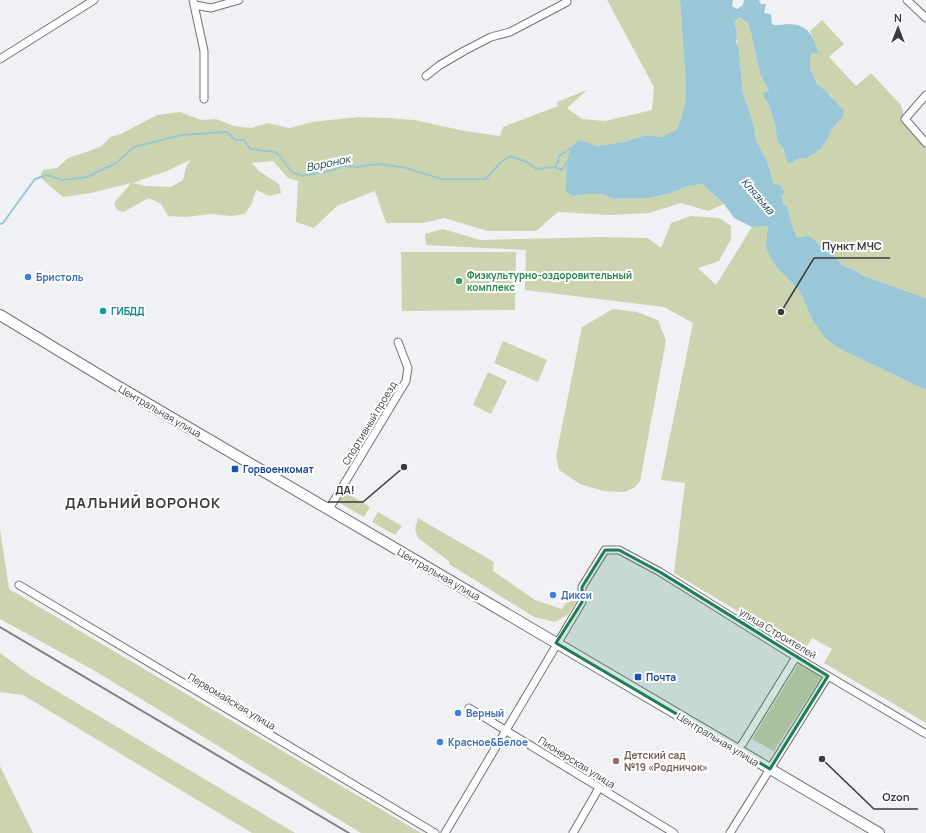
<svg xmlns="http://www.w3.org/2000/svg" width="926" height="833" font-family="Manrope,sans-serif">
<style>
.green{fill:#cbd4af;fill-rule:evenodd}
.water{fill:#9ac7d8}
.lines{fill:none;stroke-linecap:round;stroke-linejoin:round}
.stream{stroke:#9ac7d8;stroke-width:2}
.minor-casing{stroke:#727276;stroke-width:9}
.secondary-casing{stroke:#727276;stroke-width:12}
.minor{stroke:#fff;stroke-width:7}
.secondary{stroke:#fff;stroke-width:10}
.rail{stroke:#808183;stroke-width:2}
.marked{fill:#1e7d54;fill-opacity:0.2;stroke:#1e7d54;stroke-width:3;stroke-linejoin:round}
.shop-dot{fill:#3f7fe0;stroke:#fff;stroke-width:1.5}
.leisure-dot{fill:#2e9e5b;stroke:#fff;stroke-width:1.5}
.culture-dot{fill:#0f9aa8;stroke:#fff;stroke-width:1.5}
.transit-dot{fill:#1a4fb4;stroke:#fff;stroke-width:1.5}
.education-dot{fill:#8d6e63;stroke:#fff;stroke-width:1.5}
.labels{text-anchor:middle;stroke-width:4;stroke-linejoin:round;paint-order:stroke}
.leisure-label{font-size:10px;font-weight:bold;fill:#27864d;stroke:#fff;text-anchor:start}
.shop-label{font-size:10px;font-weight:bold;fill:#366cbe;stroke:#fff;text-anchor:start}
.culture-label{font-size:10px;font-weight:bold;fill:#0d838f;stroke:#fff;text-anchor:start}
.street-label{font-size:10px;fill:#3a3b3c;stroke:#fff}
.transit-label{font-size:10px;font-weight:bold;fill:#164399;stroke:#fff;text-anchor:start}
.education-label{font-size:10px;font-weight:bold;fill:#785e54;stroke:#fff;text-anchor:start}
.water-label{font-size:11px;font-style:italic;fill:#113a47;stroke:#fff}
.district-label{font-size:14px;font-weight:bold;letter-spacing:1px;fill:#3a3b3c;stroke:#fff}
.leader{fill:none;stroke:#3a3b3c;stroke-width:1.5}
.callout-dot{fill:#3a3b3c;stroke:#fff;stroke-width:1.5}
.callout-label{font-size:11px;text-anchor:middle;font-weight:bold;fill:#3a3b3c;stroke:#fff;stroke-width:4;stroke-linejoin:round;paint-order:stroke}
</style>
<rect width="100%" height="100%" fill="#f0f1f5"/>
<g class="green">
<path d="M607 0H680L686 87 685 104 681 118 676 130 661 137 646 135 624 142 596 146 573 196 587 194H603L613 199 649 198 671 193 688 186 702 184 724 204 708 211 681 203 649 213 609 215 558 212 536 231H488L444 218 423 223H386L375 191 337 206 314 228 296 222 298 181 288 178 273 161 252 163 259 171 279 184 281 193 270 196 256 190 252 203 245 214 232 216 210 214 187 217 168 216 161 204 149 198 123 212 117 210 114 203 131 183 91 193 63 197 40 177 43 170 57 168 68 158 86 152 102 146 110 137 121 134 157 115 180 112 201 120 216 119 234 126 251 128 267 123 290 128 312 122 358 117 388 118 414 120 465 131 500 136 503 127 558 106 557 102 587 90 567 108 582 119 605 121 652 110 654 87ZM190 160 186 167 183 180 171 187 146 186 133 183 167 171Z"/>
<path d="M739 17 748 23 751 33 760 74 769 91 765 99 770 108 775 125 777 140 784 150 791 163 800 158H807L821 149 828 138 832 129 842 118C839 112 838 106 834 100 831 94 824 90 818 85 811 78 806 62 812 53H817L816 45 810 31 822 20 844 44 829 57 856 86 871 73 901 105 905 119 926 143V298L864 276 854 270 842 265 833 254 824 251 815 240 797 239 790 219 788 207 783 204 782 195 785 193 774 184 767 161 756 140 754 125 743 93 739 48C735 40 736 31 734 22Z"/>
<polygon points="691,216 719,218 731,226 731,239 719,261 698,268 716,285 752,227 768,226 777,268 799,290 812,319 842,350 926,390 926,723 824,663 832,649 812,638 804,651 674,573 685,483 661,480 693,323 664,307 525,290 526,250 426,245 425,234 443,229 480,240 602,237 648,238 661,248 671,223"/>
<polygon points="401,252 516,252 515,310 402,311"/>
<polygon points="613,309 637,312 658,320 666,341 640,481 634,488 624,492 603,491 580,484 559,470 556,456 582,327"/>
<polygon points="503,341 547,360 538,382 494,363"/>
<polygon points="488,372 507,381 491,414 473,405"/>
<polygon points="343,491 370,507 364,517 338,502 338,499"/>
<polygon points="378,512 402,526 395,535 372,522"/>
<polygon points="418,518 494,562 493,571 535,600 562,609 571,595 578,599 569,614 555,622 534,617 449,564 449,561 418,538 415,529"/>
<polygon points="0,529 9,589 421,833 361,833 95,671 0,619"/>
<polygon points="0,653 30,675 295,833 252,833 23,695 0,692"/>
<polygon points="799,663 822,676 774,751 752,739"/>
<polygon points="0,766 33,833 0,833"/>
</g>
<path class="water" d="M680 0H733L732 6 737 9 743 5 744 0H759L761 4H766L764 13 771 14 772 24C780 27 781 24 788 24 808 24 814 36 818 53H812L810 57V69L817 84 826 91 844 111 842 118 832 129 828 138 821 149 807 158H800L791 163 787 162 784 150 777 140 775 125 770 108 765 99 763 93 769 91 760 74 751 33 748 23 739 17 734 22 737 34 736 42 739 48 740 62 743 93 754 125 756 140 767 161 774 184 780 185 785 193 782 195 783 204 788 207 790 219 797 238 808 236 815 240 824 251 833 249V254L842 265 854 270 864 276 926 298V390L842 350 825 338 812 319 799 290 777 268 766 249 768 226 752 227 734 218 724 204 702 184 688 186 671 193 649 198 613 199 603 194H587L572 196 566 191 567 162 570 148 579 140 596 146 624 142 646 135 661 137 676 130 681 118 685 104 686 87Z"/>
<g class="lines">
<g class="stream">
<polyline points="555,167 562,170 567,162"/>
<polyline points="0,224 3,223 21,198 35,179 47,175 62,180 87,177 116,163 134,147 182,135 227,132 235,140 244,140 250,149 276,152 292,172 303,176 334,170 343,166 356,167 378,164 402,167 442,179 486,179 500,163 510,156 527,162 536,169 555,167 558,162 559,156 570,148"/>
</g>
<g class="minor-casing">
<g id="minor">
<polyline points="193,0 204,51 204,99"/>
<polyline points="907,0 926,18"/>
<polyline points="195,5 211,8 239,0"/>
<polyline points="0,59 94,0"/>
<polyline points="426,76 440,65 464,51 491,37 510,32 567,2"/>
<polyline points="926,95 905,119 926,143"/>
<polyline points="329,509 406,381 408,368 398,342"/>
<polyline points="19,585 435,833"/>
<polyline points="469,708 674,833"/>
<polyline points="737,750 743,743 796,657"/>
<polyline points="445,833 582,602 582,587 605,550 619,550 660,572 796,657 926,734"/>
<polyline points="573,833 599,788"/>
<polyline points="730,833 828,676"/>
</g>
</g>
<g class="secondary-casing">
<polyline id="secondary" points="0,315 114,384 422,564 879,833"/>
</g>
<use href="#minor" class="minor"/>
<use href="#secondary" class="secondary"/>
<polyline class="rail" points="0,627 349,833"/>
</g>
<path class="marked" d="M605 550H619L660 572 828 676 770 769 556 643 582 602V587Z"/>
<g class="shop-dot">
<circle cx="28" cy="277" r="4"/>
<circle cx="553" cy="595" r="4"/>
<circle cx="458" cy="713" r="4"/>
<circle cx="440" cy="742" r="4"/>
</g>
<circle class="leisure-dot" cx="459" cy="281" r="4"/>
<circle class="culture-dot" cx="103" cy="311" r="4"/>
<g class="transit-dot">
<rect x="231" y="465" width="8" height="8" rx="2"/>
<rect x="634" y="673" width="8" height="8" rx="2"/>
</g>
<circle class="education-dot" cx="616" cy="761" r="4"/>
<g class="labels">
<g class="leisure-label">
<text x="467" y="279">Физкультурно-оздоровительный<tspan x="467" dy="12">комплекс</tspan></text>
</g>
<g class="shop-label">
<text x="36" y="281">Бристоль</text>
<text x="561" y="599">Дикси</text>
<text x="466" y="717">Верный</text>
<text x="448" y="746">Красное&amp;Белое</text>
</g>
<g class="culture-label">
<text x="111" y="315">ГИБДД</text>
</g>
<g class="street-label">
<text transform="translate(160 411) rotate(30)" y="4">Центральная улица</text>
<text transform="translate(369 423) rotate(-59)" y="4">Спортивный проезд</text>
<text transform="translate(439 574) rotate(30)" y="4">Центральная улица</text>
<text transform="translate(778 633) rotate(31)" y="4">улица Строителей</text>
<text transform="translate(232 701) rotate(31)" y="4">Первомайская улица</text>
<text transform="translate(718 739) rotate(31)" y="4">Центральная улица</text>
<text transform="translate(577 762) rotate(32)" y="4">Пионерская улица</text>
</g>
<g class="transit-label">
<text x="243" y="473">Горвоенкомат</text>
<text x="646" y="681">Почта</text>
</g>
<g class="education-label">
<text x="624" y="759">Детский сад<tspan x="624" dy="12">№19 «Родничок»</tspan></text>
</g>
<g class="water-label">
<text transform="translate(328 163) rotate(-12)" y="4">Воронок</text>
<text transform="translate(758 196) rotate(49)" y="4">Клязьма</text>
</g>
<g class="district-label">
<text x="143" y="508">ДАЛЬНИЙ ВОРОНОК</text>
</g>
</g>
<path class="leader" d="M781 312L814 258H890M404 467L363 502H328M822 759L874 809H918"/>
<g class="callout-dot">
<circle cx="781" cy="312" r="4"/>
<circle cx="404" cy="467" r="4"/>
<circle cx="822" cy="759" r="4"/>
</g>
<g class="callout-label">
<text x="852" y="250">Пункт МЧС</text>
<text x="345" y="494">ДА!</text>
<text x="896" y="801">Ozon</text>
</g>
<g transform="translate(898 28)" stroke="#ffffff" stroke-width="3" paint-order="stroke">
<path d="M0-3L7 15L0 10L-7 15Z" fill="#3a3b3c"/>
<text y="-6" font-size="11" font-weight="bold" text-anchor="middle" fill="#3a3b3c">N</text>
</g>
</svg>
